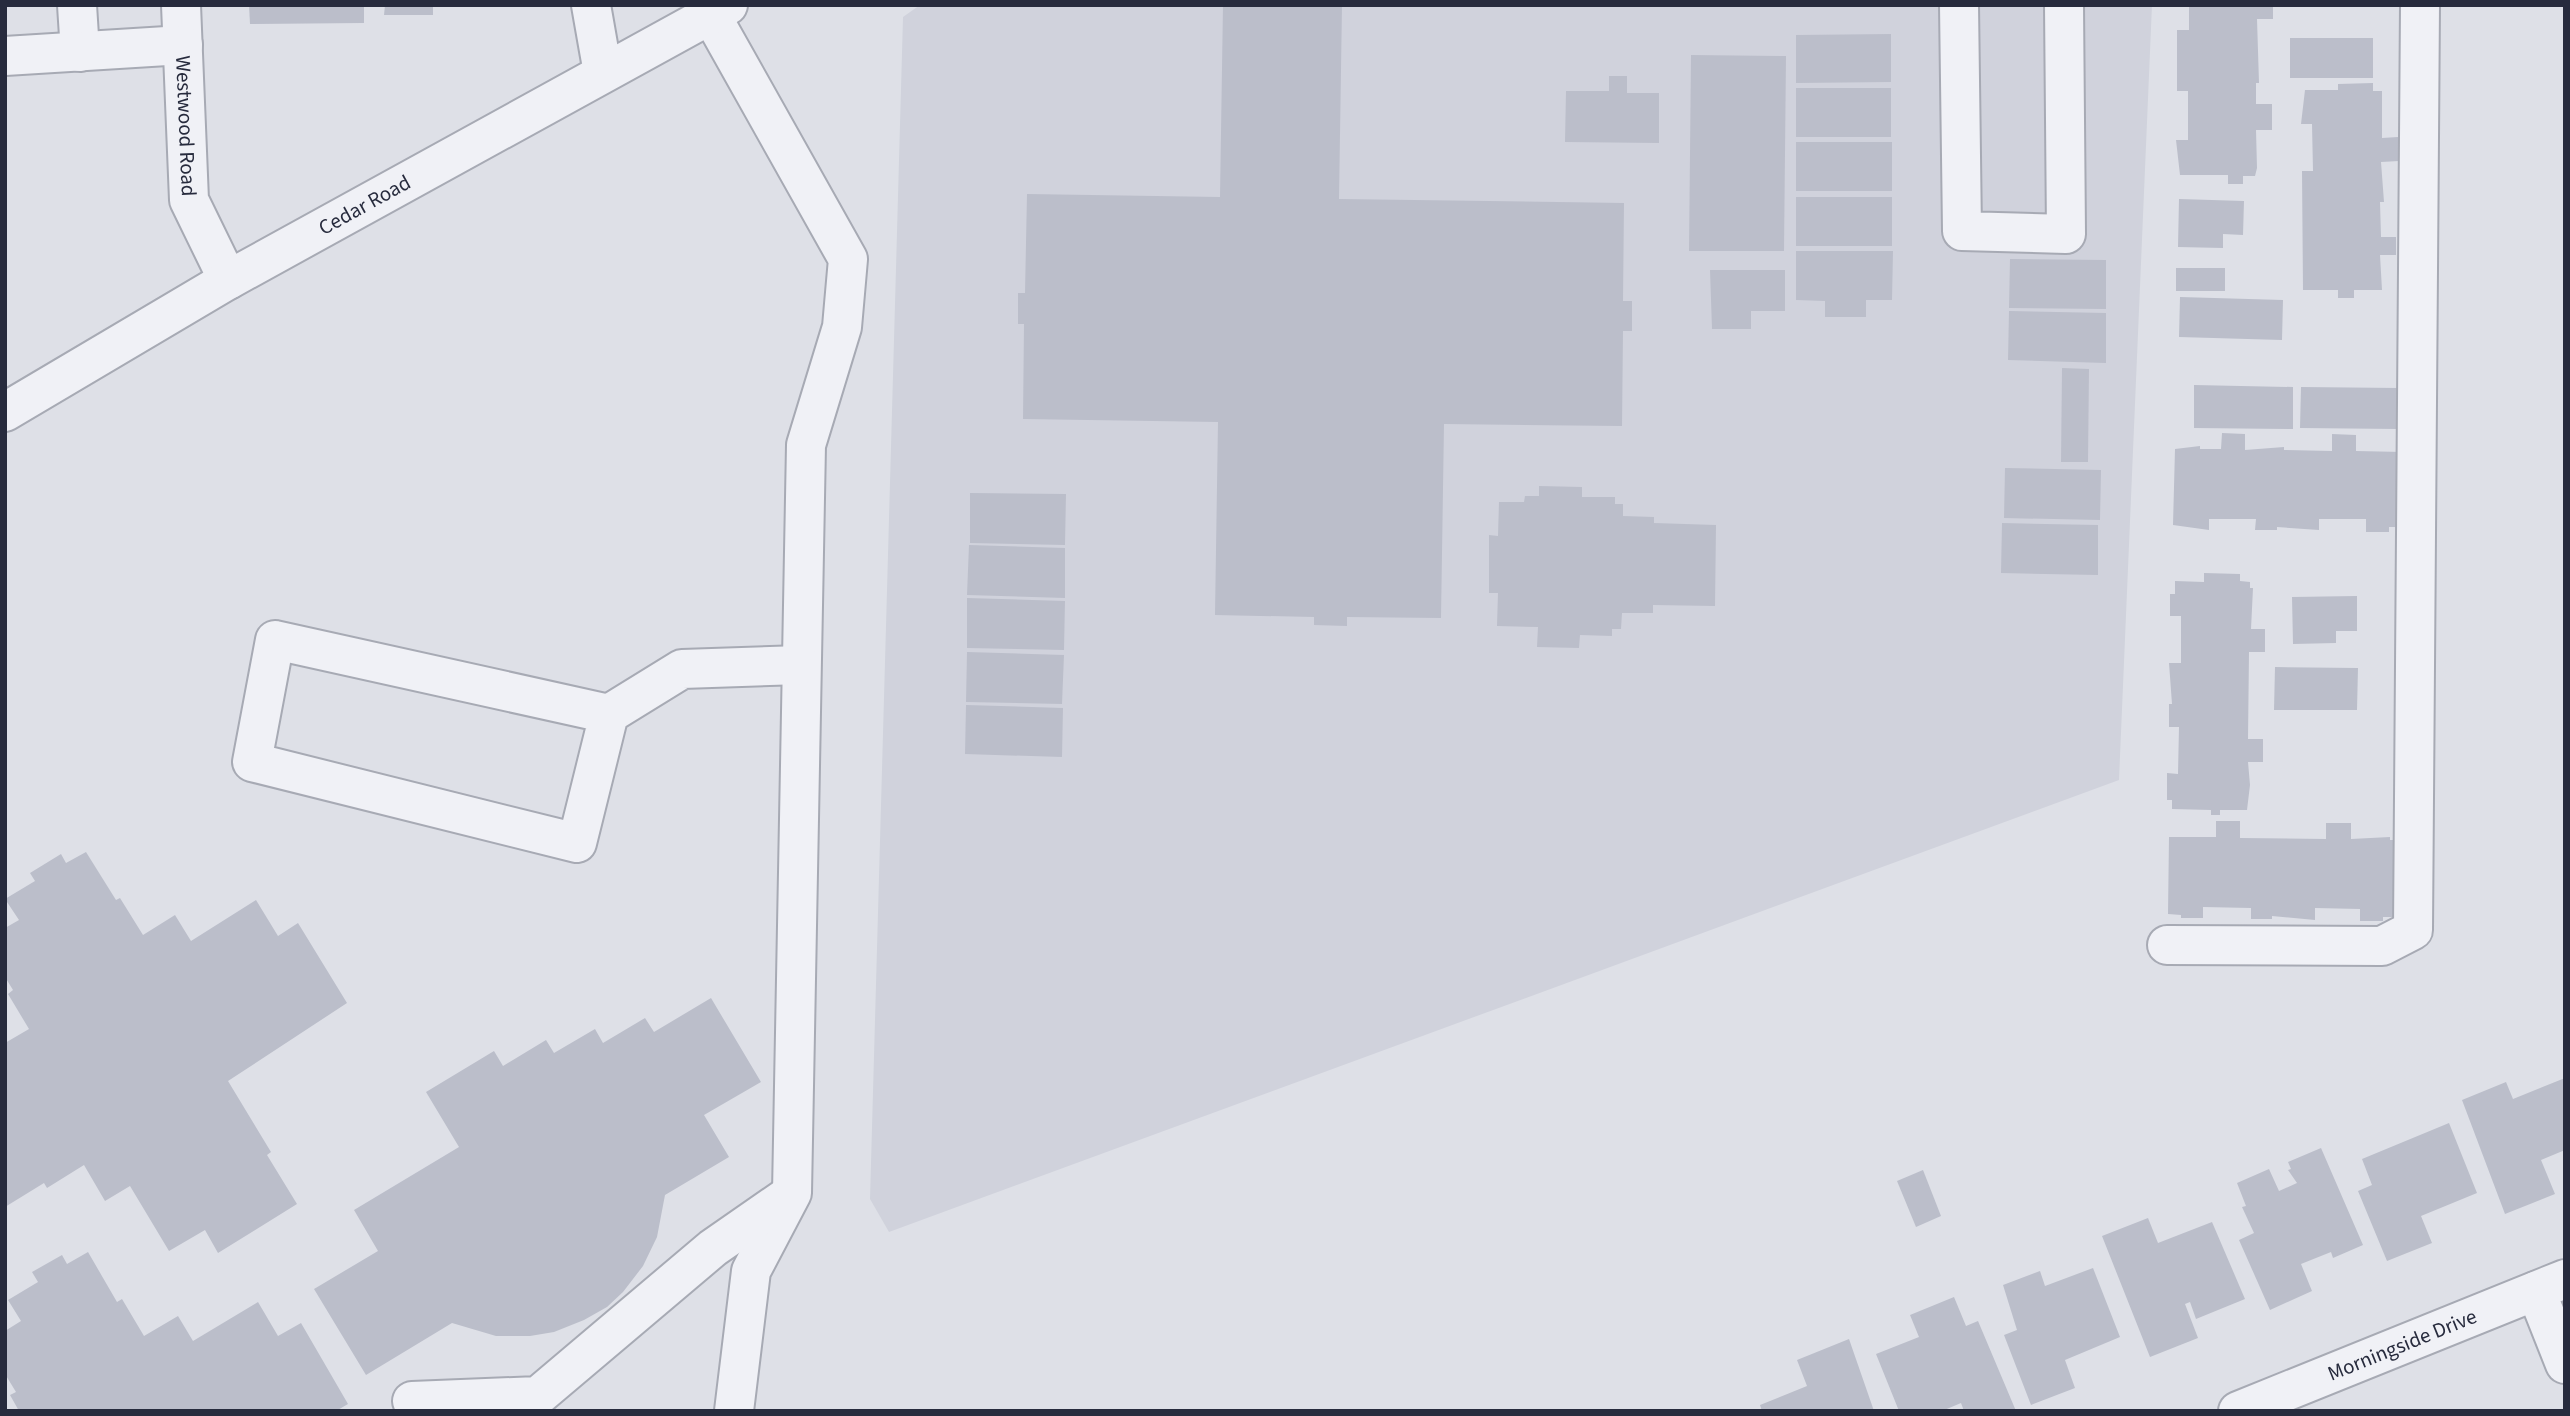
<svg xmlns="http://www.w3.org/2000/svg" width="2570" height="1416" font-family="'Source Sans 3',sans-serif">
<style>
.built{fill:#d0d2dc}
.building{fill:#bbbeca}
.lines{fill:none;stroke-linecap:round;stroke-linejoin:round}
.minor-casing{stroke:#a7aab4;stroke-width:42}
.minor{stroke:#f0f1f6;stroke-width:38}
.labels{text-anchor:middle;stroke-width:5;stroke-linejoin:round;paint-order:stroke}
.street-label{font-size:21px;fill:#272b3d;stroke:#edeff5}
</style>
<rect width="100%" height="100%" fill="#dee0e7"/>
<polygon class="built" points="920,5 2152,5 2119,780 889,1232 870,1199 903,17"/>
<g class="building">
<polygon points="249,5 364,5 364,23 250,24"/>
<polygon points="385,5 433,5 433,15 384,15"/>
<polygon points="1223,5 1342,5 1339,199 1624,203 1623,301 1632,301 1632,331 1623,331 1622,426 1444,424 1441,618 1347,617 1347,626 1314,625 1314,617 1215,615 1218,422 1023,419 1024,324 1018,324 1018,293 1025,293 1027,194 1220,197"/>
<polygon points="2189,5 2273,5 2273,19 2257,19 2259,83 2256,83 2256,104 2272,104 2272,130 2256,130 2257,168 2255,176 2243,176 2243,184 2228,184 2228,175 2180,175 2176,140 2188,140 2188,91 2177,91 2177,30 2189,30"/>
<polygon points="1891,34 1891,82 1796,83 1796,35"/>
<rect x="2290" y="38" width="83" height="40"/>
<polygon points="1691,55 1786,56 1784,251 1689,251"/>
<polygon points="1609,76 1627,76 1627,93 1659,93 1659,143 1565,142 1566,91 1609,91"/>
<polygon points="2373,83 2373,91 2382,91 2382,138 2398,137 2399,161 2381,162 2384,202 2380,202 2381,237 2396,237 2396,255 2380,255 2382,290 2354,290 2354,298 2338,298 2338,290 2303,290 2302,171 2313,171 2312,124 2301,124 2305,90 2338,90 2338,84"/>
<rect x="1796" y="88" width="95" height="49"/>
<rect x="1796" y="142" width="96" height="49"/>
<rect x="1796" y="197" width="96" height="49"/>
<polygon points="2179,199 2244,201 2243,235 2223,234 2223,248 2178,247"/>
<polygon points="1796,251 1893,251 1892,300 1866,300 1866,317 1825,317 1825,301 1796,300"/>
<polygon points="2010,259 2106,260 2106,309 2009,308"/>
<rect x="2176" y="268" width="49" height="23"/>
<polygon points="1710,270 1785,270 1785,311 1751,311 1751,329 1712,329"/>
<polygon points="2180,297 2283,300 2282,340 2179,337"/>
<polygon points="2009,311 2106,313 2106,363 2008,360"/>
<polygon points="2062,368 2089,369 2088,462 2061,462"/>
<polygon points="2194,385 2293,387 2293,429 2194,428"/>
<polygon points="2301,387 2399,388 2398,429 2300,428"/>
<polygon points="2222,433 2245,434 2245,450 2284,447 2284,450 2332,451 2332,434 2356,435 2356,451 2403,452 2402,527 2389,527 2389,532 2366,532 2366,519 2319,519 2319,530 2277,527 2277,530 2255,530 2256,519 2209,519 2209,530 2173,525 2175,449 2200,446 2200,449 2221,449"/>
<polygon points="2005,468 2101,470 2100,520 2004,518"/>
<polygon points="1539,486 1582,487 1582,497 1615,497 1615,504 1623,504 1623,516 1654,517 1654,523 1716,525 1715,606 1653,605 1653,613 1622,613 1621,629 1612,629 1612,636 1580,635 1579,648 1537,647 1538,627 1497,626 1498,593 1489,593 1489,535 1498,536 1499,502 1524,502 1525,496 1539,496"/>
<polygon points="970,493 1066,494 1065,545 970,543"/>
<polygon points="2002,523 2098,525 2098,575 2001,573"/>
<polygon points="969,545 1065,548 1065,598 967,595"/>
<polygon points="2204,573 2240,574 2240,581 2250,582 2250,588 2253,588 2251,629 2265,629 2265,652 2249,652 2248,739 2263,739 2263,762 2248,762 2250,785 2247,810 2220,810 2220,815 2211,815 2211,810 2172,809 2172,800 2167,800 2167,773 2178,774 2179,727 2169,727 2169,704 2172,704 2169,663 2181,663 2181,616 2170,616 2170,594 2175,594 2175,581 2204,582"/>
<polygon points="2357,596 2357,631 2336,631 2336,643 2293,644 2292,597"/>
<polygon points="967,598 1065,601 1064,650 967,648"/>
<polygon points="967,652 1064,655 1062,704 966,702"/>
<polygon points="2275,667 2358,668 2357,710 2274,710"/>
<polygon points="966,705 1063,708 1062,757 965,754"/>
<polygon points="2216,821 2240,821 2240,838 2326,839 2326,823 2351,823 2351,839 2390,837 2390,840 2397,840 2397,917 2383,917 2383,921 2360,921 2360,909 2315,908 2315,920 2272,916 2272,919 2251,919 2251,908 2203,907 2203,918 2181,918 2181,915 2168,914 2169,837 2216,837"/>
<polygon points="86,852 116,900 120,898 143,935 175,915 191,941 256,900 278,936 298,923 347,1003 228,1081 271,1152 267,1155 297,1204 218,1253 205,1230 169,1251 130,1186 105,1201 84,1165 47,1188 44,1183 5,1207 5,1043 29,1029 8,994 13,990 5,977 5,928 19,920 5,899 35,881 30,873 61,854 66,863"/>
<polygon points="711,998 761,1082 704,1115 729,1157 665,1195 657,1237 643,1266 623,1292 607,1307 584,1320 554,1332 530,1336 496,1336 452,1323 366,1375 314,1289 378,1251 354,1210 459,1147 426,1092 494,1051 503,1066 546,1040 554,1053 595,1029 603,1043 645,1018 654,1032"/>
<polygon points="2565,1078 2565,1150 2541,1160 2555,1194 2505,1214 2462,1100 2506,1082 2513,1099"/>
<polygon points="2449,1123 2477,1193 2421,1216 2432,1243 2387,1261 2358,1191 2372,1185 2362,1159"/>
<polygon points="2321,1148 2363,1245 2333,1258 2331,1252 2301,1264 2312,1291 2270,1310 2239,1240 2254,1233 2242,1207 2246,1206 2237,1183 2269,1169 2279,1191 2297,1183 2288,1170 2291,1169 2288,1162"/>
<polygon points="1923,1170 1941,1216 1916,1227 1897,1181"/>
<polygon points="2148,1218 2158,1243 2212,1222 2245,1299 2196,1319 2190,1302 2185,1304 2198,1338 2150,1357 2102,1236"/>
<polygon points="88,1252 117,1302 122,1299 144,1336 178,1316 193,1341 258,1302 278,1336 301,1323 348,1404 336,1411 19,1411 10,1395 16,1392 5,1374 5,1331 21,1321 8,1300 38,1282 32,1272 62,1255 67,1264"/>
<polygon points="2093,1268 2120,1337 2065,1360 2075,1388 2031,1405 2004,1335 2017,1330 2003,1285 2040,1271 2045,1286"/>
<polygon points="1954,1297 1966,1326 1978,1321 2016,1411 1964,1411 1961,1403 1942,1411 1899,1411 1876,1354 1919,1337 1910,1315"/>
<polygon points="1849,1339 1874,1411 1762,1411 1760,1405 1807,1386 1797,1360"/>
</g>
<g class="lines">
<g class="minor-casing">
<g id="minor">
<polyline points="77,5 80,52"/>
<path id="s1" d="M181 5 189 200 228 280"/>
<polyline points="591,5 603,73"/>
<polyline points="1959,5 1962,231 2066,234 2064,5"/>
<polyline points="711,15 848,259 842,327 806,445 792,1193 751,1271 734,1411"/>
<polyline points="5,56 183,45"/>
<path id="s2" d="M5 412 228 280 728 5"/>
<polyline points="609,714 577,843 252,762 275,640 609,714 682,669 801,665"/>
<polyline points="2167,945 2382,946 2413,930 2420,5"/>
<polyline points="2536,1291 2565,1364"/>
<polyline points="412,1401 538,1396 713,1248 788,1196"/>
<path id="s3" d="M2238 1411 2565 1279"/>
</g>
</g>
<use href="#minor" class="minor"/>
</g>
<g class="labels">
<g class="street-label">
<text dy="7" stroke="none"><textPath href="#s1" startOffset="121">Westwood Road</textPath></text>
<text dy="7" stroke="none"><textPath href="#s2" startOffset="415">Cedar Road</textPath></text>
<text dy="7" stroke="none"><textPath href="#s3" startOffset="177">Morningside Drive</textPath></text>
</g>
</g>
<rect width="2570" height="1416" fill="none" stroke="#272b3d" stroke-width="14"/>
</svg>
